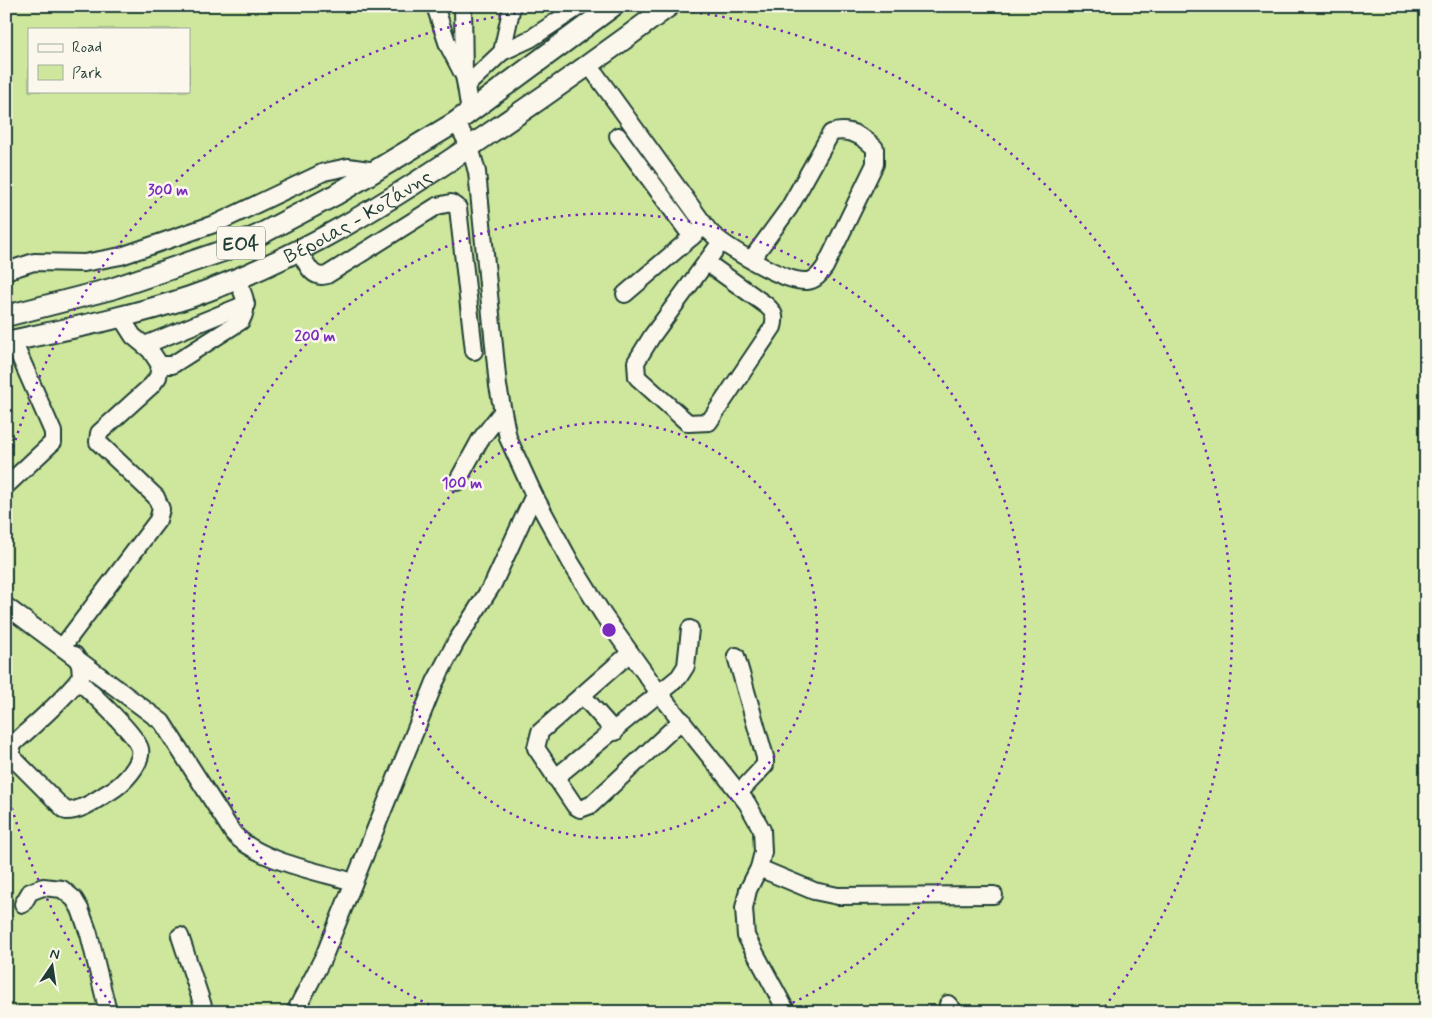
<svg xmlns="http://www.w3.org/2000/svg" width="1432" height="1018" font-family="Mynerve,sans-serif">
<style>
.green{fill:#cee79d;stroke:#769268;fill-rule:evenodd}
.lines{fill:none;stroke-linecap:round;stroke-linejoin:round}
.minor-casing{stroke:#1f3d34;stroke-width:20}
.major-casing{stroke:#1f3d34;stroke-width:24}
.minor{stroke:#fbf7ec;stroke-width:16}
.major{stroke:#fbf7ec;stroke-width:20}
.ring{fill:none;stroke:#7b2cbf;stroke-width:2.5;stroke-dasharray:2.5 5}
.labels{text-anchor:middle;stroke-width:5;stroke-linejoin:round;paint-order:stroke}
.shield{fill:#fbf7ec;stroke:#61756b;stroke-width:1}
.shield-label{font-size:19px;font-weight:bold;fill:#1f3d34}
.street-label{font-size:20px;fill:#1f3d34;stroke:#fbf7ec}
.centre{fill:#7b2cbf;stroke:#fbf7ec;stroke-width:2.5}
.ring-label{font-size:15px;text-anchor:middle;font-weight:bold;fill:#7b2cbf;stroke:#fbf7ec;stroke-width:5;stroke-linejoin:round;paint-order:stroke}
</style>
<rect width="100%" height="100%" fill="#f9efdd"/>
<filter id="ink" filterUnits="userSpaceOnUse"><feTurbulence type="fractalNoise" baseFrequency=".02" numOctaves="2"/><feDisplacementMap in="SourceGraphic" scale="10" xChannelSelector="R" yChannelSelector="G"/><feConvolveMatrix kernelMatrix="1 2 1 2 8 2 1 2 1" color-interpolation-filters="sRGB"/></filter>
<g filter="url(#ink)">
<path class="green" d="M6 6H1426V1012H6ZM29 29H189V91H29Z"/>
<g class="lines">
<g class="minor-casing">
<g id="minor">
<polyline points="435,6 448,45 463,74"/>
<polyline points="463,6 464,76 466,86"/>
<polyline points="502,52 530,39 580,6"/>
<path d="M589 65 709 231C725 247 785 283 807 281 816 280 820 274 825 267L875 164V148C863 136 848 127 831 133L789 208 751 260"/>
<polyline points="470,112 466,86 502,52 512,6"/>
<polyline points="456,122 470,147 477,172 498,386 508,438 534,495 571,563 604,616 659,693 747,803 762,830 763,852 759,868 748,890 744,908 746,936 787,1012"/>
<polyline points="618,136 692,237"/>
<path d="M299 250C306 262 311 280 327 275L437 206 451 203 458 208 474 351"/>
<path d="M706 262 766 305C774 312 776 316 773 327L709 422 688 423 637 377 636 362 652 336 721 242"/>
<polyline points="6,271 34,262 84,263 121,256 217,223 324,172 348,167 376,171"/>
<polyline points="625,294 700,230"/>
<path d="M121 317 133 336 150 350 160 365H172L241 321C250 305 244 294 236 279"/>
<polyline points="145,345 246,304"/>
<polyline points="457,482 480,440 502,412"/>
<polyline points="6,486 53,442 53,432 13,341"/>
<path d="M6 606 162 722 233 833C258 861 317 871 353 882"/>
<polyline points="63,646 158,520 161,509 156,497 98,442 99,433 152,385 158,377 160,365"/>
<polyline points="630,653 540,732 536,748 575,806 580,809 591,805 682,720"/>
<path d="M75 655 80 665 81 677C61 702 36 723 12 745V757L66 811C82 811 97 799 111 791 123 784 143 763 140 749 137 735 90 692 78 680"/>
<polyline points="736,656 765,757 765,765 739,793"/>
<polyline points="582,695 615,732"/>
<polyline points="555,778 679,677 686,666 690,629"/>
<polyline points="759,868 814,891 838,896 994,895"/>
<polyline points="23,904 30,892 43,887 62,889 74,899 80,909 89,934 108,1012"/>
<polyline points="180,936 205,1012"/>
<polyline points="948,1004 955,1012"/>
<polyline points="295,1012 324,956 435,682 456,642 493,584 534,495"/>
</g>
</g>
<g class="major-casing">
<g id="major">
<polyline points="6,316 111,289 223,251 257,236 335,195 456,122 613,6"/>
<path id="s1" d="M6 342C67 329 130 317 190 297 299 259 396 198 490 133 551 92 610 50 669 6"/>
</g>
</g>
<use href="#minor" class="minor"/>
<use href="#major" class="major"/>
</g>
</g>
<g class="ring">
<circle cx="609" cy="630" r="208"/>
<path d="M443 1011A416 416 0 1 1 775 1011"/>
<path d="M115 1009A623 623 0 0 1 7 791M7 469A623 623 0 1 1 1103 1009"/>
</g>
<g class="labels">
<rect class="shield" x="217" y="226.5" width="48" height="33" rx="4"/>
<g class="shield-label">
<text x="241" y="250">ΕΟ4</text>
</g>
<g class="street-label">
<text dy="7" stroke="none"><textPath href="#s1" startOffset="376">Βέροιας - Κοζάνης</textPath></text>
</g>
</g>
<circle cx="609" cy="630" r="8" class="centre"/>
<g class="ring-label">
<text x="168" y="195">300 m</text>
<text x="315" y="341">200 m</text>
<text x="462" y="488">100 m</text>
</g>
<rect width="1432" height="1018" fill="none" stroke="#fbf7ec" stroke-width="25"/>
<rect x="12" y="12" width="1407" height="993" fill="none" stroke="#1f3d34" stroke-width="2" filter="url(#ink)"/>
<rect x="28" y="28" width="162" height="65" fill="#fbf7ec" stroke="#a3ada2"/>
<rect x="38" y="44" width="25" height="8" fill="#fbf7ec" stroke="#a3ada2"/>
<text x="72" y="52" font-size="15" fill="#1f3d34">Road</text>
<rect x="38" y="65" width="25" height="15" fill="#cee79d" stroke="#a3ada2"/>
<text x="72" y="78" font-size="15" fill="#1f3d34">Park</text>
<g transform="translate(52 966) rotate(13)" stroke="#fbf7ec" stroke-width="4" paint-order="stroke">
<path d="M0-4L9 19L0 12L-9 19Z" fill="#1f3d34"/>
<text y="-8" font-size="14" font-weight="bold" text-anchor="middle" fill="#1f3d34">N</text>
</g>
</svg>
